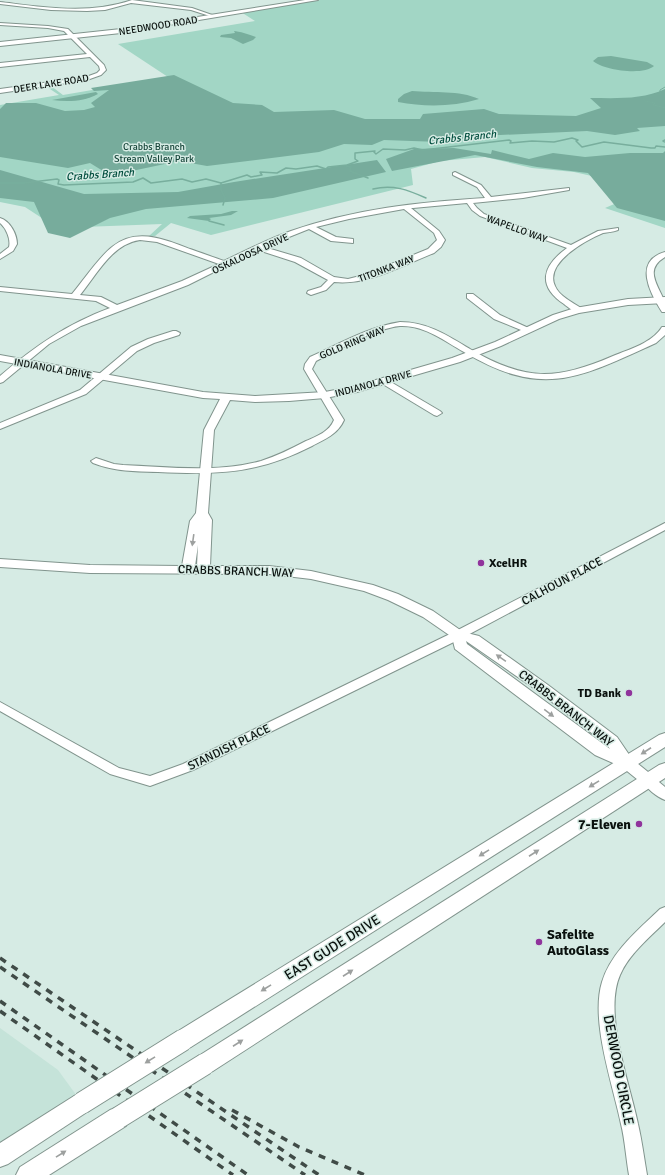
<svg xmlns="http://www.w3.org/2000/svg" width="665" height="1175" font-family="Signika,sans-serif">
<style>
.built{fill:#c5e3d9}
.green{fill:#a2d6c5}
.forest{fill:#77ac9c}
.water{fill:#78ae9d}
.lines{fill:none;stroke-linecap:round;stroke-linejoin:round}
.stream-far1{stroke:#78ae9d;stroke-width:1}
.stream{stroke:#78ae9d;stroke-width:1.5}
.minor-casing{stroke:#81948d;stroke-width:2}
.tertiary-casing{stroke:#81948d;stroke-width:2}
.secondary-casing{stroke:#81948d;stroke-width:2}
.minor{fill:#fff;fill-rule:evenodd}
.tertiary{fill:#fff;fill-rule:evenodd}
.secondary{fill:#fff;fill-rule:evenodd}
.rail{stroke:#404b47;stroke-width:3.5;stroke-dasharray:7 7;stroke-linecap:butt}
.secondary-bridge-casing{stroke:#81948d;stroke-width:23;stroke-linecap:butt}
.secondary-bridge{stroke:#fff;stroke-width:21}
.oneway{fill:#9da09f}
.poi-dot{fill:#90339c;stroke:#d6ebe4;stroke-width:1.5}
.labels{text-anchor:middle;stroke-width:3;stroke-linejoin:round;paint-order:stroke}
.far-street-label{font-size:10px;fill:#0a110e;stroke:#d6ebe4}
.far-park-label{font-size:10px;fill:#164539;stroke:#d6ebe4}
.far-water-label{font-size:11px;font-style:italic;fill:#004d3d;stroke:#d6ebe4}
.poi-label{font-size:12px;font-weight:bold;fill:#0a110e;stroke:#d6ebe4;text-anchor:start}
.street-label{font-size:12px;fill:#0a110e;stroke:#d6ebe4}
.near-poi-label{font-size:14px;font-weight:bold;fill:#0a110e;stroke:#d6ebe4;text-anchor:end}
.near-street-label{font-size:14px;fill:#0a110e;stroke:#d6ebe4}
</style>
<rect width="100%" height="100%" fill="#d6ebe4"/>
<polygon class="built" points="0,1028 58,1070 82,1103 0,1156"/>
<polygon class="green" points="320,0 665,0 665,228 605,208 633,196 605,179 574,172 532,168 485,157 440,161 411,169 413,185 211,235 171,223 155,236 149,236 162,224 57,228 25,207 0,202 0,105 59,95 47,87 51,86 63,95 168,77 118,44 255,21 241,12"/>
<g class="forest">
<path d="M174 75 233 103 262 105 274 112 334 110 365 119H420L423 114 484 109 499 114 576 116 601 108 590 98C615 98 642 100 665 89V126L637 128 640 131 615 135 587 131 479 136 440 142 384 140 372 145 344 144 319 152 207 166 179 161 127 172 103 171 90 163 68 168 0 157V109L6 103H36L65 111 84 110 95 107 91 103 109 90 94 91 91 88Z"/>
<path d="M412 91C434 93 459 90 479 99 452 107 425 107 398 102V99L404 94Z"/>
<polygon points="454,148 491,154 492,150 529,159 553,153 585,157 630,153 663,153 665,151 665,221 617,208 588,173 537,167 475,155 392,171 386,159 414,149"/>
<polygon points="377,160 386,172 273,198 146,209 110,218 70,238 48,233 34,202 0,198 0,170 84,194 178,192 234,182"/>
</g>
<g class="water">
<path d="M234 31C238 31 251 35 256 37L253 40 243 44 231 38 220 37 221 35 235 33Z"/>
<path d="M611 56 647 62 654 66C643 76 603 70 593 61L598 57Z"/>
<path d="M96 92 98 94C84 102 67 102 52 100Z"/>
<polygon points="232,211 238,211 231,215 209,218 211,219 209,221 187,218 190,216 221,214"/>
</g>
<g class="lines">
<polyline class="stream-far1" points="665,87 660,90 660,94 643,98 645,101 655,103 653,105 665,108"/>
<g class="stream">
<polyline points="665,140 663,141 665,142"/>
<polyline points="346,166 351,167 350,171 368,178"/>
<polyline points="0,183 24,183 57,179 59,180 58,184 64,185 133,182 143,178 151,183 182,179 192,182 206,179 221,183 247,175 251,177 262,175 260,172 277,173 286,168 296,169 317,166 326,169 328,167 347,165 358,161 355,159 355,153 375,151 374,152 376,154 383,149 405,150 414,148 423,150 509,140 511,141 510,143 532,141 554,142 572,138 578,140 576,141 582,147 604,142 651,148 655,148 656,146 665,147"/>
<polyline points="221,183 221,190 225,198 223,205"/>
<path d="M373 189C393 184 408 190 426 198"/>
<polyline points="209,221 224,225"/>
</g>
<g class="minor-casing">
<g id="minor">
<path d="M132 0 192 8 215 16 213 17 191 10 131 3 105 10 87 11 51 10 0 4V2C43 7 89 15 132 0Z"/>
<polygon points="0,23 48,26 68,29 104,65 106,70 101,75 87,80 0,93 0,89 86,77 97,73 100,70 99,66 90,57 0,67 0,63 87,54 64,31 48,28 0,25"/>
<path d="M455 172 481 185 491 197 569 188V190L523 198 473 203 477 208 484 214 571 245 598 231 618 228V230C613 232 608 232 603 233 586 240 544 263 555 286 559 296 572 302 581 308V312C575 313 569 308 564 304 537 286 542 266 567 248L480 216 472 210 467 203 413 208H411L439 231 445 240 441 247 434 253C403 265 367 286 334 282L326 290 311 295 307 293 308 291 321 287 328 280 295 262 258 250 188 285 81 326 49 344 3 382 0 383V376C35 346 67 324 110 308L96 301 0 291V287L72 294C83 281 99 257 112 247 136 227 164 239 190 249 201 253 213 257 224 261 246 250 268 239 291 231 354 209 419 202 485 198L477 187 453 175V173ZM404 209 434 233 437 240 428 249 364 275 348 279 334 277 301 258 264 247 309 229 331 241 353 243V239L336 237 316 227 349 219ZM140 240 157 242 219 264 182 281 117 305 101 297 80 295C97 274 112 244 140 240Z"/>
<path d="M0 218C10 221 17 234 17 244L13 251 0 259V254L9 247C11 239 6 228 0 223Z"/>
<path d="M665 252V257C643 270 659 286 665 303 665 305 665 309 665 312H662C650 293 633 261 665 252Z"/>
<polygon points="467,294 473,294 500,315 533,330 529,332 526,332 494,319 467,298"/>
<path d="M400 322C427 322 447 335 470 349 525 381 555 381 613 356 630 349 652 343 662 327H665V335L656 343C579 378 543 399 464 352 444 341 425 325 400 326 376 328 339 350 316 361L312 369 344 420C338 434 325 439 312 446 257 474 218 475 158 472 134 471 116 472 93 463L91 461 96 458 114 464 123 465C168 467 216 473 261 461 276 456 291 449 306 441 317 436 329 432 334 420L304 369 305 364 310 357C339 344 368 327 400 322Z"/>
<polygon points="173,331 176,331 180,333 179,335 154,343 137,351 86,394 0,429 0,423 80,390 131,347 148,339"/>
<polygon points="384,378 440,411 442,413 437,416 434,415 381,383 380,381 381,379"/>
<polygon points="665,523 665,530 462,638 193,770 150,786 110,774 0,711 0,702 119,768 150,776 183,764 454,632"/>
<path d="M648 775 653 777 665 787V800C657 797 646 788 641 780L643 777Z"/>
<path d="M665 907V922C649 938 629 954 620 975 603 1014 630 1084 638 1124 642 1141 644 1158 647 1175H629C626 1158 625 1140 621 1124 613 1085 590 1021 602 982 611 952 638 930 660 909Z"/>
</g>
</g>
<g class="tertiary-casing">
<g id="tertiary">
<polygon points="305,0 318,0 121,33 0,46 0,42 121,29"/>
<path d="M665 297V303L628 305 579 313 559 319 501 346 460 362 357 392 325 398 289 401 255 402 230 400 214 430 208 513 212 520 210 566H269L311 571 373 585 398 594 433 611 463 632 479 636 548 685 617 737 632 759 653 776 656 780 653 784 648 786 643 784 622 767 595 755 455 649 452 637 423 617 388 600 364 591 311 579 269 574 90 573 0 567V559L90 565 182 566 190 521 196 513 204 430 220 399 203 398 0 361V355L203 392 255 396 325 392 355 386 452 358 495 342 553 315 575 308 628 299ZM198 545 197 566H195ZM466 641 538 691 607 745 610 749 467 644Z"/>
</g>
</g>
<g class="secondary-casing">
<g id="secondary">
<polygon points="665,733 665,747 191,1047 183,1050 175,1047 172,1040 175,1033 659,735"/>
<polygon points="665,763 665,778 213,1071 205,1074 197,1071 194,1064 197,1057 659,765"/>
<polygon points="82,1093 90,1096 93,1103 90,1110 8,1164 0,1167 0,1143 74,1096"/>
<polygon points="118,1107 126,1110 129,1118 126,1126 49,1175 16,1175 20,1167 110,1110"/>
</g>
</g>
<use href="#minor" class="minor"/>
<use href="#tertiary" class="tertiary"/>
<use href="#secondary" class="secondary"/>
<g class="rail">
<polyline points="0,958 319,1175"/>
<polyline points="0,967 305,1175"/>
<polyline points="0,1001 248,1175"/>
<polyline points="0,1011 233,1175"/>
<polyline points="232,1110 299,1147 365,1175"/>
</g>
<g class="secondary-bridge-casing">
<g id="secondary-bridge">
<polyline points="82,1103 183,1040"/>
<polyline points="118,1118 205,1064"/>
</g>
</g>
<use href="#secondary-bridge" class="secondary-bridge"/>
</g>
<defs><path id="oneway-solid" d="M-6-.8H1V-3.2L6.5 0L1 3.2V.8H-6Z"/></defs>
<g class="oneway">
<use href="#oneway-solid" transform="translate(193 540) rotate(98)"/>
<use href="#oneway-solid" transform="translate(501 658) rotate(-145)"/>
<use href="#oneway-solid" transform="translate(549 713) rotate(37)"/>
<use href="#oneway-solid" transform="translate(646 751) rotate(147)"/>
<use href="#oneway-solid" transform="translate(594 784) rotate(148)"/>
<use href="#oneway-solid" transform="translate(484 853) rotate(148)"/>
<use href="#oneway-solid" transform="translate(534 853) rotate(-33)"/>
<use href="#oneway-solid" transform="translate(348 973) rotate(-33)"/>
<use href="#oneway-solid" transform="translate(266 988) rotate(148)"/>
<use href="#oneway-solid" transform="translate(238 1043) rotate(-33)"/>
<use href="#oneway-solid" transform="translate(150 1060) rotate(148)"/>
<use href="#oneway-solid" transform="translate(61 1154) rotate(-32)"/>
</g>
<g class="poi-dot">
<circle cx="481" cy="563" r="4"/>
<circle cx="629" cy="693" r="4"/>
<circle cx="639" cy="824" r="4"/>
<circle cx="539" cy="942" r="4"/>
</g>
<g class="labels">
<g class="far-street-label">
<text transform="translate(158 25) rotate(-9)" y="4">NEEDWOOD ROAD</text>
<text transform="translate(51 83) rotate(-9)" y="4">DEER LAKE ROAD</text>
<text transform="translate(517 228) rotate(20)" y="4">WAPELLO WAY</text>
<text transform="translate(250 253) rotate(-25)" y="4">OSKALOOSA DRIVE</text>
<text transform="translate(386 268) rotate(-21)" y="4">TITONKA WAY</text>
<text transform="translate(352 342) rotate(-23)" y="4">GOLD RING WAY</text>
<text transform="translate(53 368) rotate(10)" y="4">INDIANOLA DRIVE</text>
<text transform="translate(373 383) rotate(-15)" y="4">INDIANOLA DRIVE</text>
</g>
<g class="far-park-label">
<text x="154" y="150">Crabbs Branch<tspan x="154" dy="12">Stream Valley Park</tspan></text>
</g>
<g class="far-water-label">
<text transform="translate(462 137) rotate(-6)" y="4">Crabbs Branch</text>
<text transform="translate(100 174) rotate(-4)" y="4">Crabbs Branch</text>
</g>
<g class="poi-label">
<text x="489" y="567">XcelHR</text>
<text x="621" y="697" text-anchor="end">TD Bank</text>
</g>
<g class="street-label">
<text transform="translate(236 571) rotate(2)" y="4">CRABBS BRANCH WAY</text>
<text transform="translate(562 581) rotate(-28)" y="4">CALHOUN PLACE</text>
<text transform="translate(566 708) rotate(38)" y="4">CRABBS BRANCH WAY</text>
<text transform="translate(229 747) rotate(-26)" y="4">STANDISH PLACE</text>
</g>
<g class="near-poi-label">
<text x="631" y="829">7-Eleven</text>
<text x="547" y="939" text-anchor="start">Safelite<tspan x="547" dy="16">AutoGlass</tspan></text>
</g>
<g class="near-street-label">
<text transform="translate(332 947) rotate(-32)" y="5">EAST GUDE DRIVE</text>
<text transform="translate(619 1070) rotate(79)" y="5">DERWOOD CIRCLE</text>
</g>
</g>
</svg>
